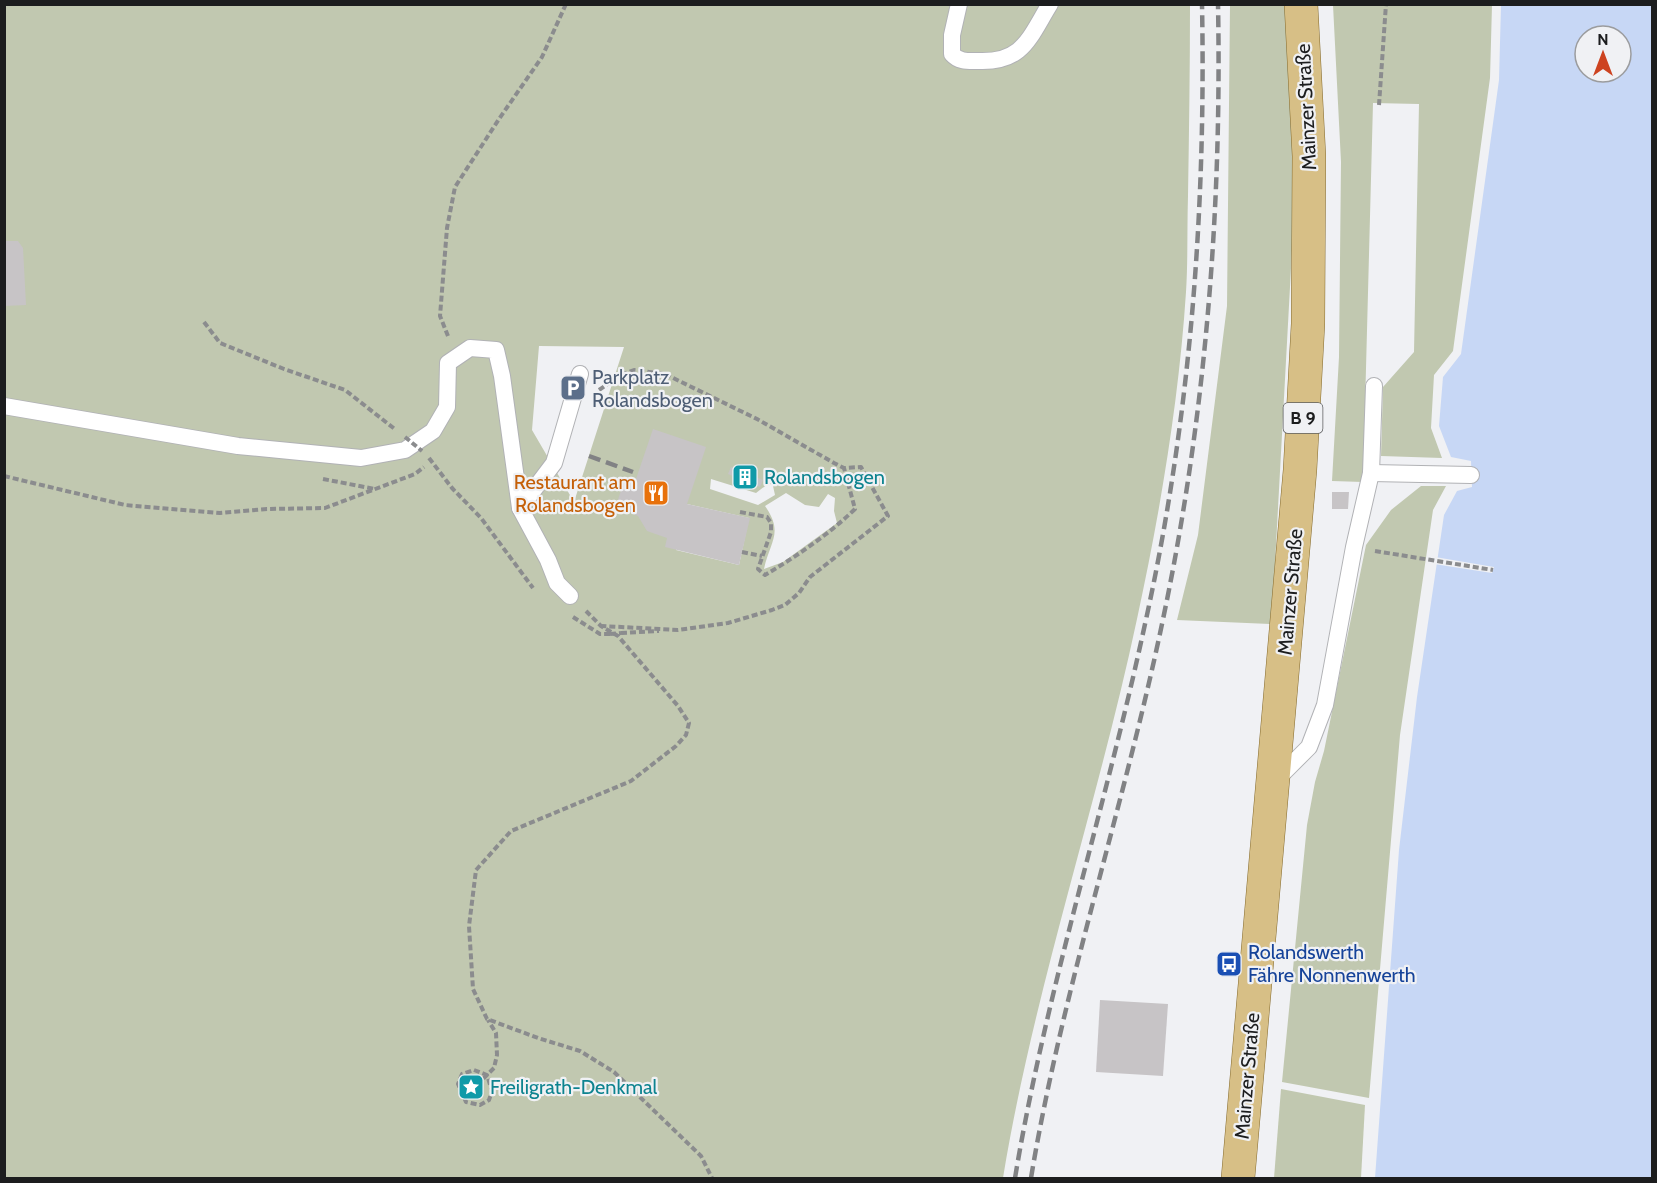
<svg xmlns="http://www.w3.org/2000/svg" width="1657" height="1183" font-family="Cabin,sans-serif">
<style>
.green{fill:#c1c8b0;fill-rule:evenodd}
.water{fill:#c7d7f5;fill-rule:evenodd}
.pier{fill:#f0f1f4}
.building{fill:#c7c4c6}
.lines{fill:none;stroke-linecap:round;stroke-linejoin:round}
.lane-casing{stroke:#b1b2b5;stroke-width:18}
.primary-casing{stroke:#856b2e;stroke-width:34}
.path{stroke:#8b8c8e;stroke-width:4;stroke-dasharray:6 3;stroke-linecap:butt}
.lane{stroke:#fff;stroke-width:16}
.primary{stroke:#d7bf86;stroke-width:33}
.rail{stroke:#818284;stroke-width:4.5;stroke-dasharray:12 6;stroke-linecap:butt}
.path-bridge{stroke:#8b8c8e;stroke-width:4;stroke-dasharray:6 3;stroke-linecap:butt}
.labels{text-anchor:middle;stroke-width:4.5;stroke-linejoin:round;paint-order:stroke}
.shield{fill:#f0f1f4;stroke:#5c5d5e;stroke-width:1.5}
.shield-label{font-size:18px;font-weight:bold;fill:#1c1d1e}
.street-label{font-size:20px;fill:#1c1d1e;stroke:#f0f1f4}
.service-label{font-size:20px;fill:#4e5e75;stroke:#f0f1f4;text-anchor:start}
.culture-label{font-size:20px;fill:#0d838f;stroke:#f0f1f4;text-anchor:start}
.food-label{font-size:20px;fill:#c56008;stroke:#f0f1f4;text-anchor:end}
.transit-label{font-size:20px;fill:#164399;stroke:#f0f1f4;text-anchor:start}
</style>
<rect width="100%" height="100%" fill="#f0f1f4"/>
<g class="green">
<path d="M5 5H1190C1190 68 1189 133 1188 196 1187 228 1188 261 1186 292 1179 400 1160 513 1137 619 1097 807 1034 989 1003 1178H5ZM539 346 624 347 574 502 532 430ZM711 479 756 493 769 483 773 486 775 495 758 505 710 489ZM786 493 805 505 819 507 828 494 835 498 834 511 837 523 783 562 764 569C770 541 784 533 765 506ZM687 504 749 518 739 565 676 550Z"/>
<polygon points="1230,5 1286,5 1297,158 1274,582 1270,624 1177,620 1198,535 1227,306"/>
<polygon points="1333,5 1492,5 1490,78 1453,351 1434,375 1431,428 1442,458 1381,456 1383,387 1414,352 1419,104 1373,103 1363,482 1332,481 1339,357 1341,162"/>
<polygon points="1421,486 1446,486 1433,510 1400,735 1369,1098 1282,1082 1307,825 1315,782 1324,751 1366,545 1391,510"/>
<polygon points="1281,1089 1365,1105 1361,1178 1274,1178"/>
</g>
<path class="water" d="M1501 5H1652V1178H1375L1399 850 1417 697 1444 515 1457 491 1472 487 1471 461 1451 457 1439 426 1443 377 1461 354 1499 80ZM1585 36H1621V72H1585Z"/>
<polygon class="pier" points="1435,557 1494,567 1492,573 1434,564"/>
<g class="building">
<polygon points="4,241 18,241 23,248 26,305 4,306"/>
<polygon points="653,429 706,447 687,504 750,518 739,565 665,547 667,538 647,531 638,516 616,506 625,478 635,482"/>
<polygon points="731,467 763,480 760,487 728,474"/>
<polygon points="1332,492 1349,492 1348,509 1332,509"/>
<polygon points="1100,1000 1168,1004 1163,1076 1096,1072"/>
</g>
<g class="lines">
<g class="lane-casing">
<g id="lane">
<path d="M959 4 952 35V54C959 62 968 61 978 61 1023 63 1029 38 1050 4"/>
<polyline points="4,406 238,446 361,458 405,450 433,431 447,407 448,363 470,348 496,350 502,376 520,508 548,560 557,583 570,596"/>
<polyline points="1371,473 1471,475"/>
<polyline points="520,508 554,463 580,374"/>
<polyline points="1275,781 1309,747 1325,705 1354,547 1371,473 1374,386"/>
</g>
</g>
<g class="primary-casing">
<polyline id="primary" points="1238,1178 1300,470 1308,324 1309,156 1301,4"/>
</g>
<g class="path">
<polyline points="1379,105 1386,4"/>
<polyline points="204,322 220,343 284,369 345,390 396,430"/>
<polyline points="448,336 440,316 447,228 455,187 499,119 542,57 566,4"/>
<polyline points="599,390 621,375 634,370 665,374 757,419 834,463 844,468 861,467 888,516 810,577 799,593 785,605 772,610 728,623 678,630 602,626"/>
<polyline points="429,458 452,488 481,518 533,588"/>
<polyline points="4,476 125,505 220,513 267,509 325,508 415,474 424,467"/>
<polyline points="323,479 375,489"/>
<path d="M740 512 767 517 771 523V532L758 569 765 575C797 556 828 535 855 509L844 468"/>
<polyline points="1375,551 1493,570"/>
<polyline points="742,552 762,556"/>
<polyline points="586,611 601,626 618,636 678,706 689,723 686,735 676,746 631,781 511,831 476,870 469,926 473,989 487,1019 538,1038 580,1051 614,1072 701,1156 712,1178"/>
<polyline points="573,617 600,634 610,634"/>
<polyline points="621,633 659,631"/>
<polygon points="474,1070 487,1075 492,1091 489,1100 480,1105 466,1102 458,1084 462,1074"/>
<polyline points="477,1085 494,1068 497,1055 496,1033 488,1020"/>
</g>
<use href="#lane" class="lane"/>
<use href="#primary" class="primary"/>
<g class="rail">
<polyline points="589,456 633,472"/>
<path d="M1015 1178C1046 991 1105 810 1145 624 1190 421 1206 212 1202 4"/>
<path d="M1031 1178C1062 991 1123 810 1162 624 1205 421 1222 212 1218 4"/>
</g>
<g class="path-bridge">
<polyline points="405,437 422,451"/>
<polyline points="610,634 621,633"/>
</g>
</g>
<defs>
<g id="parking-square" transform="scale(1.35)"><rect x="-9" y="-9" width="18" height="18" rx="4" fill="#5c6f8a" stroke="#f0f1f4"/><path d="M-3.5-5.5H1a3.5 3.5 0 0 1 0 7H-1V5.5H-3.5ZM-1-3.4V-.6H.8a1.4 1.4 0 0 0 0-2.8Z" fill="#fff"/></g>
<g id="building-square" transform="scale(1.35)"><rect x="-9" y="-9" width="18" height="18" rx="4" fill="#0f9aa8" stroke="#f0f1f4"/><path d="M-4-6H4V6H1V3H-1V6H-4ZM-2.5-4.3h1.7v1.8h-1.7ZM.8-4.3h1.7v1.8H.8ZM-2.5-1h1.7V.8h-1.7ZM.8-1h1.7V.8H.8Z" fill="#fff"/></g>
<g id="restaurant-square" transform="scale(1.35)"><rect x="-9" y="-9" width="18" height="18" rx="4" fill="#e8710a" stroke="#f0f1f4"/><path d="M-5-6h1v4h1v-4h1v4h1v-4h1v5L-1.5 .5V6h-2V.5L-5-1ZM5-6V6H3V1.5H1.5Q1.5-4 5-6Z" fill="#fff"/></g>
<g id="bus-square" transform="scale(1.35)"><rect x="-9" y="-9" width="18" height="18" rx="4" fill="#1a4fb4" stroke="#f0f1f4"/><path d="M-5-6H5V4H4V6H2V4H-2V6H-4V4H-5ZM-3.5-4V0h7V-4ZM-3.5 1.2v1.5H-2V1.2ZM2 1.2v1.5H3.5V1.2Z" fill="#fff"/></g>
<g id="sight-square" transform="scale(1.35)"><rect x="-9" y="-9" width="18" height="18" rx="4" fill="#0f9aa8" stroke="#f0f1f4"/><path d="M0-6L1.8-2.2L6-1.7L2.9 1.2L3.7 5.4L0 3.3L-3.7 5.4L-2.9 1.2L-6-1.7L-1.8-2.2Z" fill="#fff"/></g>
</defs>
<g fill-rule="evenodd">
<use href="#parking-square" x="573" y="388"/>
<use href="#building-square" x="745" y="477"/>
<use href="#restaurant-square" x="656" y="493"/>
<use href="#bus-square" x="1229" y="964"/>
<use href="#sight-square" x="471" y="1087"/>
</g>
<g class="labels">
<rect class="shield" x="1283.5" y="403" width="39" height="30" rx="4.5"/>
<g class="shield-label">
<text x="1303" y="424">B 9</text>
</g>
<g class="street-label">
<text transform="translate(1306 107) rotate(-93)" y="7">Mainzer Straße</text>
<text transform="translate(1290 592) rotate(-85)" y="7">Mainzer Straße</text>
<text transform="translate(1247 1076) rotate(-85)" y="7">Mainzer Straße</text>
</g>
<g class="service-label">
<text x="592" y="384">Parkplatz<tspan x="592" dy="23">Rolandsbogen</tspan></text>
</g>
<g class="culture-label">
<text x="764" y="484">Rolandsbogen</text>
<text x="490" y="1094">Freiligrath-Denkmal</text>
</g>
<g class="food-label">
<text x="636" y="489">Restaurant am<tspan x="636" dy="23">Rolandsbogen</tspan></text>
</g>
<g class="transit-label">
<text x="1248" y="959">Rolandswerth<tspan x="1248" dy="23">Fähre Nonnenwerth</tspan></text>
</g>
</g>
<rect width="1657" height="1183" fill="none" stroke="#1c1d1e" stroke-width="12"/>
<g transform="translate(1603 54)"><circle r="28" fill="#f0f1f4" stroke="#9b9c9e" stroke-width="1.5"/>
<path d="M0-4.5L10 22L0 15L-10 22Z" fill="#cd4320"/>
<text y="-9" font-size="16" font-weight="bold" text-anchor="middle" fill="#1c1d1e">N</text>
</g>
</svg>
